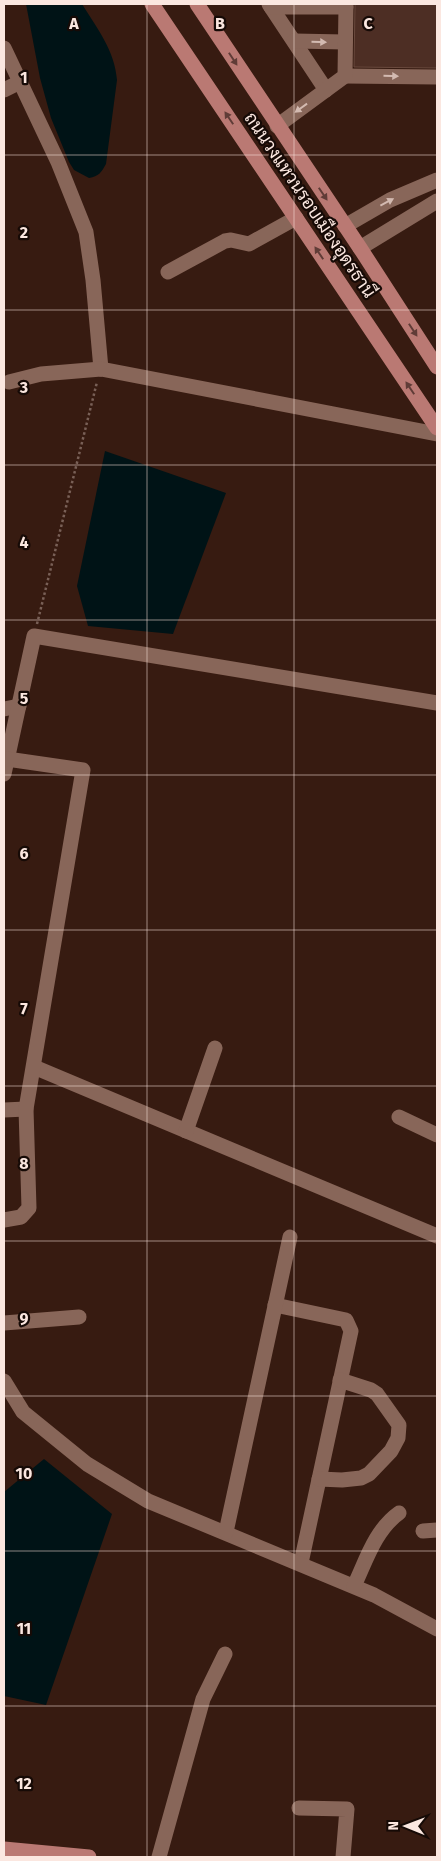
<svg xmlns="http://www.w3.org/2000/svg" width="441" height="1861" font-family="'Fira Sans',Sarabun,sans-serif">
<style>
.water{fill:#001316}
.building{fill:#4d2e24;stroke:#6a4a3e}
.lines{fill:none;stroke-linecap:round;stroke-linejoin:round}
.path{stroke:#796057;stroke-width:2.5;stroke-dasharray:2.5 2.5;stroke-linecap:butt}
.minor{stroke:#886659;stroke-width:15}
.major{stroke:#ba7973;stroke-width:15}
.oneway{fill:#d3bab1}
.oneway2{fill:#603c37}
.grid{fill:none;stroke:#fbe7e0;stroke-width:1;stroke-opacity:0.55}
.labels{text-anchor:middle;stroke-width:4.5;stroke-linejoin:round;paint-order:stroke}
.street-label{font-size:18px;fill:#fbe7e0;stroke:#160a06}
.grid-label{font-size:16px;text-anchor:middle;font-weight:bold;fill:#fbe7e0;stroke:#160a06;stroke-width:4.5;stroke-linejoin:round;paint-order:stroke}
</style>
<rect width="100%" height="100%" fill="#371b11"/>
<g class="water">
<path d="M26 4H82C97 28 115 51 117 80L106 164C101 173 99 176 89 178L74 170 69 162 51 118 40 78Z"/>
<polygon points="105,451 226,493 173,634 88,626 77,586"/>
<polygon points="44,1459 112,1514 46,1705 4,1696 4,1492"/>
</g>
<polygon class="building" points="355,4 437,4 437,68 354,67"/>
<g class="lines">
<polyline class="path" points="37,624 97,382"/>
<g class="minor">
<polyline points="269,4 326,90"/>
<polyline points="271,7 346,7"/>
<polyline points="294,41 345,42"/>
<polyline points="4,48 58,162 86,232 93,280 101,369"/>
<polyline points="345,76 437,77"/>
<polyline points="4,90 20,82"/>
<polyline points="277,126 345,76 346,4"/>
<polyline points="345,226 390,200 437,180"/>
<polyline points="360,248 437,201"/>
<polyline points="168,272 225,241 231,240 249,244 296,218"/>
<polyline points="9,382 41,374 101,369 437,434"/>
<polyline points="4,709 19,706"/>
<polyline points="4,774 34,636 437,703"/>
<polyline points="34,1067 437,1236"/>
<polyline points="4,1110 26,1109"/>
<polyline points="399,1117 437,1135"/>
<polyline points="186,1131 215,1048"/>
<polyline points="4,1220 21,1217 29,1208 26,1109 83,770 7,759"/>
<polyline points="275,1305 346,1320 351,1331 301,1563"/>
<polyline points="4,1323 79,1317"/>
<polyline points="4,1381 23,1412 87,1464 148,1501 374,1595 437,1629"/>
<polyline points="319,1479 342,1480 361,1478 369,1474 391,1451 398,1438 399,1425 377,1394 371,1390 340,1380"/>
<polyline points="423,1531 437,1530"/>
<polyline points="226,1532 290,1237"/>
<path d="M354 1586C366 1561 375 1530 399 1513"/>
<polyline points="299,1808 347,1809 343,1857"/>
<polyline points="159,1857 203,1699 225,1654"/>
</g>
<g class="major">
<polyline points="152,4 437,428"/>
<polyline points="197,4 360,248 437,367"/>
<polyline points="4,1849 89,1857"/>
</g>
</g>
<defs><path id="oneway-solid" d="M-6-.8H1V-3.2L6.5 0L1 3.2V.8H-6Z" transform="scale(1.25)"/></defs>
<g class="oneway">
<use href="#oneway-solid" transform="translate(319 42) rotate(1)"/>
<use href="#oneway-solid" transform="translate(391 76) rotate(1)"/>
<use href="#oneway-solid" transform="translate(301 108) rotate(144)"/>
<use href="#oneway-solid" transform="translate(387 202) rotate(-28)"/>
</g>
<g class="oneway2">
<use href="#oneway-solid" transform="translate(233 59) rotate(57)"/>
<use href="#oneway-solid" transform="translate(229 118) rotate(-124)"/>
<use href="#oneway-solid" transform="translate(323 194) rotate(56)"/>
<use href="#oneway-solid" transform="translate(319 253) rotate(-124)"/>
<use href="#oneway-solid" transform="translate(413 330) rotate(57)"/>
<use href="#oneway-solid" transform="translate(410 388) rotate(-124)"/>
</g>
<path class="grid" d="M147 4V1857M294 4V1857M4 155H437M4 310H437M4 465H437M4 620H437M4 775H437M4 930H437M4 1086H437M4 1241H437M4 1396H437M4 1551H437M4 1706H437"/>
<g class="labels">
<g class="street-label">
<text transform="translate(310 205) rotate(56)" y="6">ถนนวงแหวนรอบเมืองอุดรธานี</text>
</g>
</g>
<g class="grid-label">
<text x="74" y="29">A</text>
<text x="220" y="29">B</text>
<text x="368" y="29">C</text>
<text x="24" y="83">1</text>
<text x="24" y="238">2</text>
<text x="24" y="393">3</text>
<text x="24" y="548">4</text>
<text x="24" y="704">5</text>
<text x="24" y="859">6</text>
<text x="24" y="1014">7</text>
<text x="24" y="1169">8</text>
<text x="24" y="1324">9</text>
<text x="24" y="1479">10</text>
<text x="24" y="1634">11</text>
<text x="24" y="1789">12</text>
</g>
<rect width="441" height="1861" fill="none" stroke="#fbe7e0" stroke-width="10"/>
<g transform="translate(406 1826) rotate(271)" stroke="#160a06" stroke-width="4" paint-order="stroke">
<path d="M0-4L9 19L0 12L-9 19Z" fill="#fbe7e0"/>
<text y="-8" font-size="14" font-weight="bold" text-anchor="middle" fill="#fbe7e0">N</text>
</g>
</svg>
